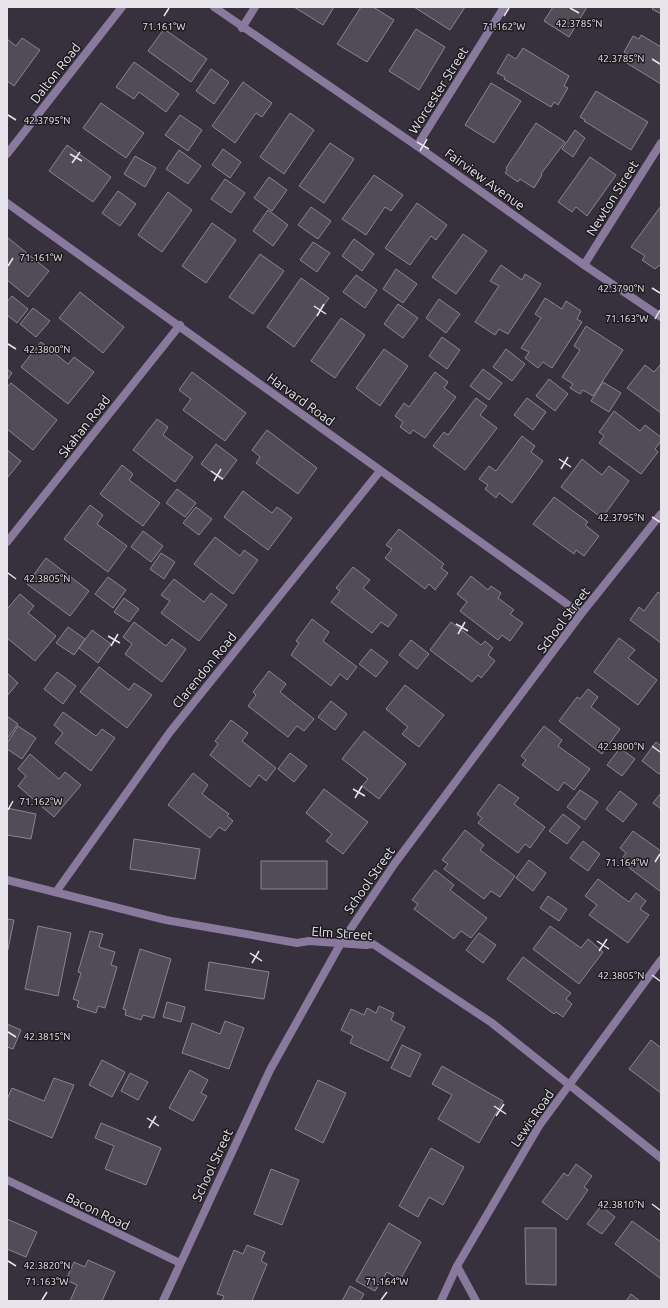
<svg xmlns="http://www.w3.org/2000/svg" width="668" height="1308" font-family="Ubuntu,sans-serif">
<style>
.building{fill:#514c57;stroke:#8a8491}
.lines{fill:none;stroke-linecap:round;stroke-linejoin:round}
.minor{stroke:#89799c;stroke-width:8}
.tertiary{stroke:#89799c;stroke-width:8}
.ticks{fill:none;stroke:#e7e4eb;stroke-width:1.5}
.labels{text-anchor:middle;stroke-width:3;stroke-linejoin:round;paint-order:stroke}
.street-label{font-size:13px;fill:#e7e4eb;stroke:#1d1a1f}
.ticks-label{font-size:10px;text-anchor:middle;fill:#e7e4eb;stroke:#1d1a1f;stroke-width:3;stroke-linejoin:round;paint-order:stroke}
</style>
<rect width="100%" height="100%" fill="#36313c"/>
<g class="building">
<polygon points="294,7 334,7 323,25"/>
<polygon points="361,7 373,7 394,20 367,62 337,44"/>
<polygon points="414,7 465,7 450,30"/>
<polygon points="553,7 587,7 569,37 544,21"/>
<polygon points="654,7 661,7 661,14 652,9"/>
<polygon points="164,29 207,59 191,82 148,51"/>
<polygon points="416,29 445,47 419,90 389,71"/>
<polygon points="641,35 661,47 661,84 625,62 629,55 624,52 633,36 639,39"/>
<polygon points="22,38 40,50 14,86 7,81 7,39 16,46"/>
<polygon points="523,48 569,76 564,86 568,88 558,105 554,102 551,107 504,79 505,77 497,73 508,54 516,59"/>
<polygon points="134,62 179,94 166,112 139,92 134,99 116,87"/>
<polygon points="211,69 229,82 214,104 196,91"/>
<polygon points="243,82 272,103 262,117 256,113 235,143 212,126"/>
<polygon points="491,83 521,101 494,143 465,125"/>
<polygon points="596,91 648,122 631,150 584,121 585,120 580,117"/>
<polygon points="101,103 144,133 126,158 83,128"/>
<polygon points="290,113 314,130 284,174 260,157"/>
<polygon points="180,115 202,130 188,151 165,135"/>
<polygon points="536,123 565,142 541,174 542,175 534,188 520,179 518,182 505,173 507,170 506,168"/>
<polygon points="575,130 585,138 573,157 562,149"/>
<polygon points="330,143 354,159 324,203 299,186"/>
<polygon points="67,145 111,177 93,202 49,171"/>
<polygon points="223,149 241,162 230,178 212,165"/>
<polygon points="179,150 201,166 188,184 166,169"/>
<polygon points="135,156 156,168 145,187 124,174"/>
<polygon points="590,157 616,175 587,216 576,207 572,212 558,202"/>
<polygon points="374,175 403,195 391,211 385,207 366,235 342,219"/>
<polygon points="269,177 287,190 272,211 254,198"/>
<polygon points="225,179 245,193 231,213 211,199"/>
<polygon points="118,191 136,204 120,226 102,213"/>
<polygon points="168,192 192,210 162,252 138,235"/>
<polygon points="417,203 447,225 436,240 431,236 410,265 385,248"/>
<polygon points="661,206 661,264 655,269 642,260 645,256 631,247"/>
<polygon points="311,207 331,221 318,239 298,225"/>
<polygon points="268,210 288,225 273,246 253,231"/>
<polygon points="212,223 236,240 206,283 182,266"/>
<polygon points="463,234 487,251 456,294 432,277"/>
<polygon points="7,237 49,271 28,297 7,280"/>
<polygon points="354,239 374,254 362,271 342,256"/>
<polygon points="313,242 330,253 317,272 300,260"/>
<polygon points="260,254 284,271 253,314 229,297"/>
<polygon points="501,265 522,280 525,274 541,284 508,334 499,329 495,335 475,322 499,286 490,281"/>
<polygon points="396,269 417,284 403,303 383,289"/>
<polygon points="356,275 377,290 365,308 343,292"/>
<polygon points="301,278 329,298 294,347 267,327"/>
<polygon points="80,292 124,327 103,353 59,318"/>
<polygon points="12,296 28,309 17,323 7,315 7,302"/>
<polygon points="545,298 562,309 566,301 581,311 577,319 582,322 552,368 543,362 538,368 525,358 529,352 521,348 541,318 535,314"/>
<polygon points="439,299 460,314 446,333 426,318"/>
<polygon points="398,304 418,318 403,338 384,324"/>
<polygon points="33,308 50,321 36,337 20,324"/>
<polygon points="341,318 365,335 335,378 311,361"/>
<polygon points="586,326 623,350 593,396 583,390 580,394 570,388 573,384 562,377 580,350 574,346"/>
<polygon points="442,337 460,350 447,369 429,356"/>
<polygon points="41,342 68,364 74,357 94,372 68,404 21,367"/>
<polygon points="384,349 408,366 380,406 356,388"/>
<polygon points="506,349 525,364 512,381 493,367"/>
<polygon points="661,364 661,413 627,388 645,365 654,372"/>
<polygon points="7,369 12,373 7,380"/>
<polygon points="483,369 502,383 489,400 470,386"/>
<polygon points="192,372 246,413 225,441 183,410 191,399 179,390"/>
<polygon points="435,372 448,382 444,388 456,397 425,438 413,430 410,434 400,427 403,422 395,416 404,403 409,407"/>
<polygon points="549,379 568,394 555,411 536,396"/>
<polygon points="603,382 621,393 609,412 591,401"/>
<polygon points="11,383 57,420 33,450 7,429 7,387"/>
<polygon points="476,398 487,406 480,415 497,428 465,470 433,446 444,432 448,435"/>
<polygon points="527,398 546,412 533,430 514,415"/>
<polygon points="614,411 640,431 645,425 661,437 661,441 655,449 658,452 641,474 599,443 604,436 599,432"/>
<polygon points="157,419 168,427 163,435 193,457 175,482 133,450"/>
<polygon points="267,430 317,468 298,494 256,463 260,457 252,450"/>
<polygon points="522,436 535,446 531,452 543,461 512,503 499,493 496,498 485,489 488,485 479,479 489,466 496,471"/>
<polygon points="216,444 237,460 222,480 201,464"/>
<polygon points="7,450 21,461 7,478"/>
<polygon points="582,459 602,475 609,466 629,481 602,518 561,487"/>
<polygon points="122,465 133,474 129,480 160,503 143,526 100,494"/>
<polygon points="177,489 196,503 185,517 166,503"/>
<polygon points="243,491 272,513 277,507 292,518 268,550 224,517"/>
<polygon points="554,497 588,522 585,525 599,536 584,556 576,550 574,554 533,524"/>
<polygon points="90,505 103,515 97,524 127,546 108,572 64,539"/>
<polygon points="196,507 212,519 199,535 183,523"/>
<polygon points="399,529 444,564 441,568 448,573 435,590 429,584 425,589 385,558 392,549 386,545"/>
<polygon points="143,531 163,546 151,562 131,547"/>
<polygon points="215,537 240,556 244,550 258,560 233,594 194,564"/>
<polygon points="161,553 175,562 164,579 150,569"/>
<polygon points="46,558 89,591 70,616 27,584"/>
<polygon points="353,567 370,580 363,588 397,615 388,627 381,622 372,633 331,602 340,591 336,588"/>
<polygon points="471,576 488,590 491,586 501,593 498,598 514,610 510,614 523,623 510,641 502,635 498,640 460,611 467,602 457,594"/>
<polygon points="108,577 126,590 113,608 95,594"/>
<polygon points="174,579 204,602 211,593 227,605 199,641 161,613 170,601 161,595"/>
<polygon points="658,592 661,594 661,643 630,620 639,607 644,611"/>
<polygon points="20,594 34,606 28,613 56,636 35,661 7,638 7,609"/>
<polygon points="124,598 139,609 129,622 114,612"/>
<polygon points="312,619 329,632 323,641 357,667 347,680 340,674 331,686 291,655 299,643 296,641"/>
<polygon points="134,622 166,646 172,639 186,649 162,682 125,654 132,644 123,637"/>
<polygon points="451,622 481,645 485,641 493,648 488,655 495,661 481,678 478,675 472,682 430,650"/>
<polygon points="68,627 85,639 74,655 56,643"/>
<polygon points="92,630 111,644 98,663 79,648"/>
<polygon points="619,638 635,650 628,658 657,680 638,705 594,672"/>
<polygon points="411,640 429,654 417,669 399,655"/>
<polygon points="371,649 388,662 376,677 359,664"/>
<polygon points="99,667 129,690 134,683 152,695 127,728 80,692"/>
<polygon points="269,671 286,684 280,692 314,719 304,731 297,726 288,737 248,706 256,695 253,692"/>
<polygon points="57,672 76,686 63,704 44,689"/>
<polygon points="7,673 18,683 7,696"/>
<polygon points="405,685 444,715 419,747 402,734 408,727 386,709"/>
<polygon points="588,689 598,697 591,707 620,729 602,754 559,721 577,697 580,699"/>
<polygon points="331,701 347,714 335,730 318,717"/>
<polygon points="63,712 96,736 102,729 115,738 91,771 55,743 63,733 54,725"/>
<polygon points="7,716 18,724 7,739"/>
<polygon points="231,720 248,733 242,741 276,768 266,781 259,775 250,787 210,755 218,744 215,741"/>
<polygon points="18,726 36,738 22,759 7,749 7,743"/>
<polygon points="544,726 562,740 558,746 590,769 574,790 564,782 558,791 522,765 526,760 521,756"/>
<polygon points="364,731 406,764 379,799 362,786 368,779 342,759"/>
<polygon points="656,742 661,746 661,772 659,774 642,761"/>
<polygon points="620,748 635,759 622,776 607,765"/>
<polygon points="290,753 307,766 294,782 278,769"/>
<polygon points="30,754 59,779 65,772 81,785 54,817 18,786 26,776 18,769"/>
<polygon points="193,773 208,785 202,794 229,814 227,816 233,821 225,831 219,827 210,838 168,805"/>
<polygon points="499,784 519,798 514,804 545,827 530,848 525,844 518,853 478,823 482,818 477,814"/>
<polygon points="324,789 368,822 343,854 326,841 332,834 306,813"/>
<polygon points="580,790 598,802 585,820 567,807"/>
<polygon points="620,791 637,804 623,822 606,809"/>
<polygon points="661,793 661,809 653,803"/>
<polygon points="7,808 36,814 31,839 7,835"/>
<polygon points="563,814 580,827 567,844 549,831"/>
<polygon points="465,830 484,845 480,850 515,876 500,897 491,891 484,899 444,869 448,864 442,860"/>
<polygon points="633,831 661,851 661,892 620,861 626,853 620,848"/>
<polygon points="134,839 200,849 195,879 130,869"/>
<polygon points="583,841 600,854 588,871 570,858"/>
<polygon points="529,860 546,873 533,891 516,878"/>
<rect x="261" y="861" width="66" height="28"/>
<polygon points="435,870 454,885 450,890 487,918 471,938 461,931 454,939 414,909 418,904 412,900"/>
<polygon points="598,879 629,902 636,893 646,901 640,909 649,915 628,943 589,915 597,905 585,896"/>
<polygon points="548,896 567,909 559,921 540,908"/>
<polygon points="7,919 14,920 7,954"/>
<polygon points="38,926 71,933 58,996 25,989"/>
<polygon points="550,926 581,948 588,939 603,952 579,984 533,949"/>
<polygon points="90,931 103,934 99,947 115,952 111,965 117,967 105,1008 98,1006 96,1013 77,1007 79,1001 73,999 81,973 78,972"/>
<polygon points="479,933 496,945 483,963 466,950"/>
<polygon points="140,949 171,959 154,1018 143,1015 141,1020 125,1015 126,1010 123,1009"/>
<polygon points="523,957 571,993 566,999 572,1004 563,1017 556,1012 554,1014 507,979"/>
<polygon points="209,962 269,972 264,999 205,990"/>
<polygon points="167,1002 185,1007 181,1022 163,1017"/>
<polygon points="379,1006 394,1013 391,1020 405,1027 388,1061 350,1043 353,1036 341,1030 351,1009 364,1015 367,1008 376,1013"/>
<polygon points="225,1021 244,1028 229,1069 182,1053 192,1023 220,1034"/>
<polygon points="7,1024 21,1030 13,1049 7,1047"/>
<polygon points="651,1040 661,1048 661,1093 629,1069"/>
<polygon points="402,1045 421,1054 410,1077 391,1068"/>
<polygon points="102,1060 125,1072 112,1097 89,1085"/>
<polygon points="442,1066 503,1101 479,1143 438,1119 452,1095 432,1084"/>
<polygon points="190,1070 208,1080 201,1093 207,1096 193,1121 169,1108"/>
<polygon points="130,1073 148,1082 138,1100 121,1091"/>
<polygon points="54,1078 74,1085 52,1138 7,1119 7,1099 12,1088 44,1101"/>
<polygon points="318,1080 346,1093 323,1143 295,1129"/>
<polygon points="101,1123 161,1148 146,1185 105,1169 114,1146 95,1138"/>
<polygon points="431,1148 464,1167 443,1205 429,1197 418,1217 399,1206"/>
<polygon points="576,1164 592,1176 584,1187 588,1190 567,1220 542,1202 564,1173 568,1176"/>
<polygon points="271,1169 299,1180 282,1225 254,1214"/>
<polygon points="601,1206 615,1217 602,1234 587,1224"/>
<polygon points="7,1219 37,1232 26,1257 7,1249"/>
<polygon points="632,1221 661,1242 661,1279 615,1244"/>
<polygon points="389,1223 421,1242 400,1280 387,1272 375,1291 356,1281"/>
<polygon points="525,1228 556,1228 556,1285 526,1284"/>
<polygon points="247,1245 265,1252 261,1261 267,1264 252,1301 222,1301 224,1296 217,1294 234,1250 243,1254"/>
<polygon points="88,1260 115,1272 102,1301 70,1301 77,1285 66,1280 74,1262 85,1267"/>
<polygon points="350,1286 364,1294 360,1301 342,1301"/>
<polygon points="631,1294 640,1301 626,1301"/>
</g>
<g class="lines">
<g class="minor">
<polyline points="214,7 417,146 584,265 661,317"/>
<polyline points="242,28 255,7"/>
<polyline points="417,146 504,7"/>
<polyline points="7,154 122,7"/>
<polyline points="7,203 581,614"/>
<polyline points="584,265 661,143"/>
<polyline points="7,542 180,325"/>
<polyline points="7,880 166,920 297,943 309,941 366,945 373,944 492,1023 661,1158"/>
<polyline points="56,892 170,732 380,471"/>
<polyline points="7,1180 180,1263"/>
<polyline points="457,1266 476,1301"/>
<polyline points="441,1301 457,1266 539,1126 661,960"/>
</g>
<polyline class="tertiary" points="163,1301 270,1070 341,943 395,863 474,757 581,614 661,514"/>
</g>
<path class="ticks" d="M570 8 579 13M164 16 169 8M504 16 509 8M652 59 660 64M8 115 16 120M417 142 429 149M420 151 427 139M70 154 82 161M72 163 80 152M8 266 13 258M652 288 660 293M314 306 326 314M317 316 324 304M655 319 660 310M8 344 16 349M559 459 571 467M561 469 568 457M211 471 223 479M214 481 221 469M652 517 660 522M8 573 16 579M456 624 468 631M458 634 465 622M108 636 120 643M111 646 118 634M652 746 660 752M353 789 365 796M355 798 362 786M8 810 13 801M655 862 660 854M597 941 609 949M599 951 607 939M250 953 262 961M252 963 259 951M652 975 660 981M8 1032 16 1037M494 1106 506 1114M496 1116 504 1104M147 1118 159 1126M149 1128 156 1116M652 1204 660 1210M8 1261 16 1266M42 1300 47 1292M381 1300 387 1292"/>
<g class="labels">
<g class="street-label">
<text transform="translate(55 73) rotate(-52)" y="5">Dalton Road</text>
<text transform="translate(438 90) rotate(-58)" y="5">Worcester Street</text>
<text transform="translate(485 179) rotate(36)" y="5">Fairview Avenue</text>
<text transform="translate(612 198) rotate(-58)" y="5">Newton Street</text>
<text transform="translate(301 399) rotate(36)" y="5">Harvard Road</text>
<text transform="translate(84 426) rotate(-52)" y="5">Skahan Road</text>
<text transform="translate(563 620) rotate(-53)" y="5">School Street</text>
<text transform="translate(204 670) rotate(-51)" y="5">Clarendon Road</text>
<text transform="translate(369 880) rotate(-55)" y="5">School Street</text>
<text transform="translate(342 933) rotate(4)" y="5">Elm Street</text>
<text transform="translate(532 1118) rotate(-56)" y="5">Lewis Road</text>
<text transform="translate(212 1165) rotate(-65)" y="5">School Street</text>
<text transform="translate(98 1211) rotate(26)" y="5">Bacon Road</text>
</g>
</g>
<g class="ticks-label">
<text x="579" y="27">42.3785°N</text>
<text x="164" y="30">71.161°W</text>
<text x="504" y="30">71.162°W</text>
<text x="621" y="62">42.3785°N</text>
<text x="47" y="124">42.3795°N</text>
<text x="41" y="261">71.161°W</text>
<text x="621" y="292">42.3790°N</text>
<text x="627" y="322">71.163°W</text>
<text x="47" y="353">42.3800°N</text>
<text x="621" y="521">42.3795°N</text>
<text x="47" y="582">42.3805°N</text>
<text x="621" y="750">42.3800°N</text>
<text x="41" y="805">71.162°W</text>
<text x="627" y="866">71.164°W</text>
<text x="621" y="979">42.3805°N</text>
<text x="47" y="1040">42.3815°N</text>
<text x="621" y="1208">42.3810°N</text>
<text x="47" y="1269">42.3820°N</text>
<text x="47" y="1285">71.163°W</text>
<text x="387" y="1285">71.164°W</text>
</g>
<rect width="668" height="1308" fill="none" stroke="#e7e4eb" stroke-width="16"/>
</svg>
